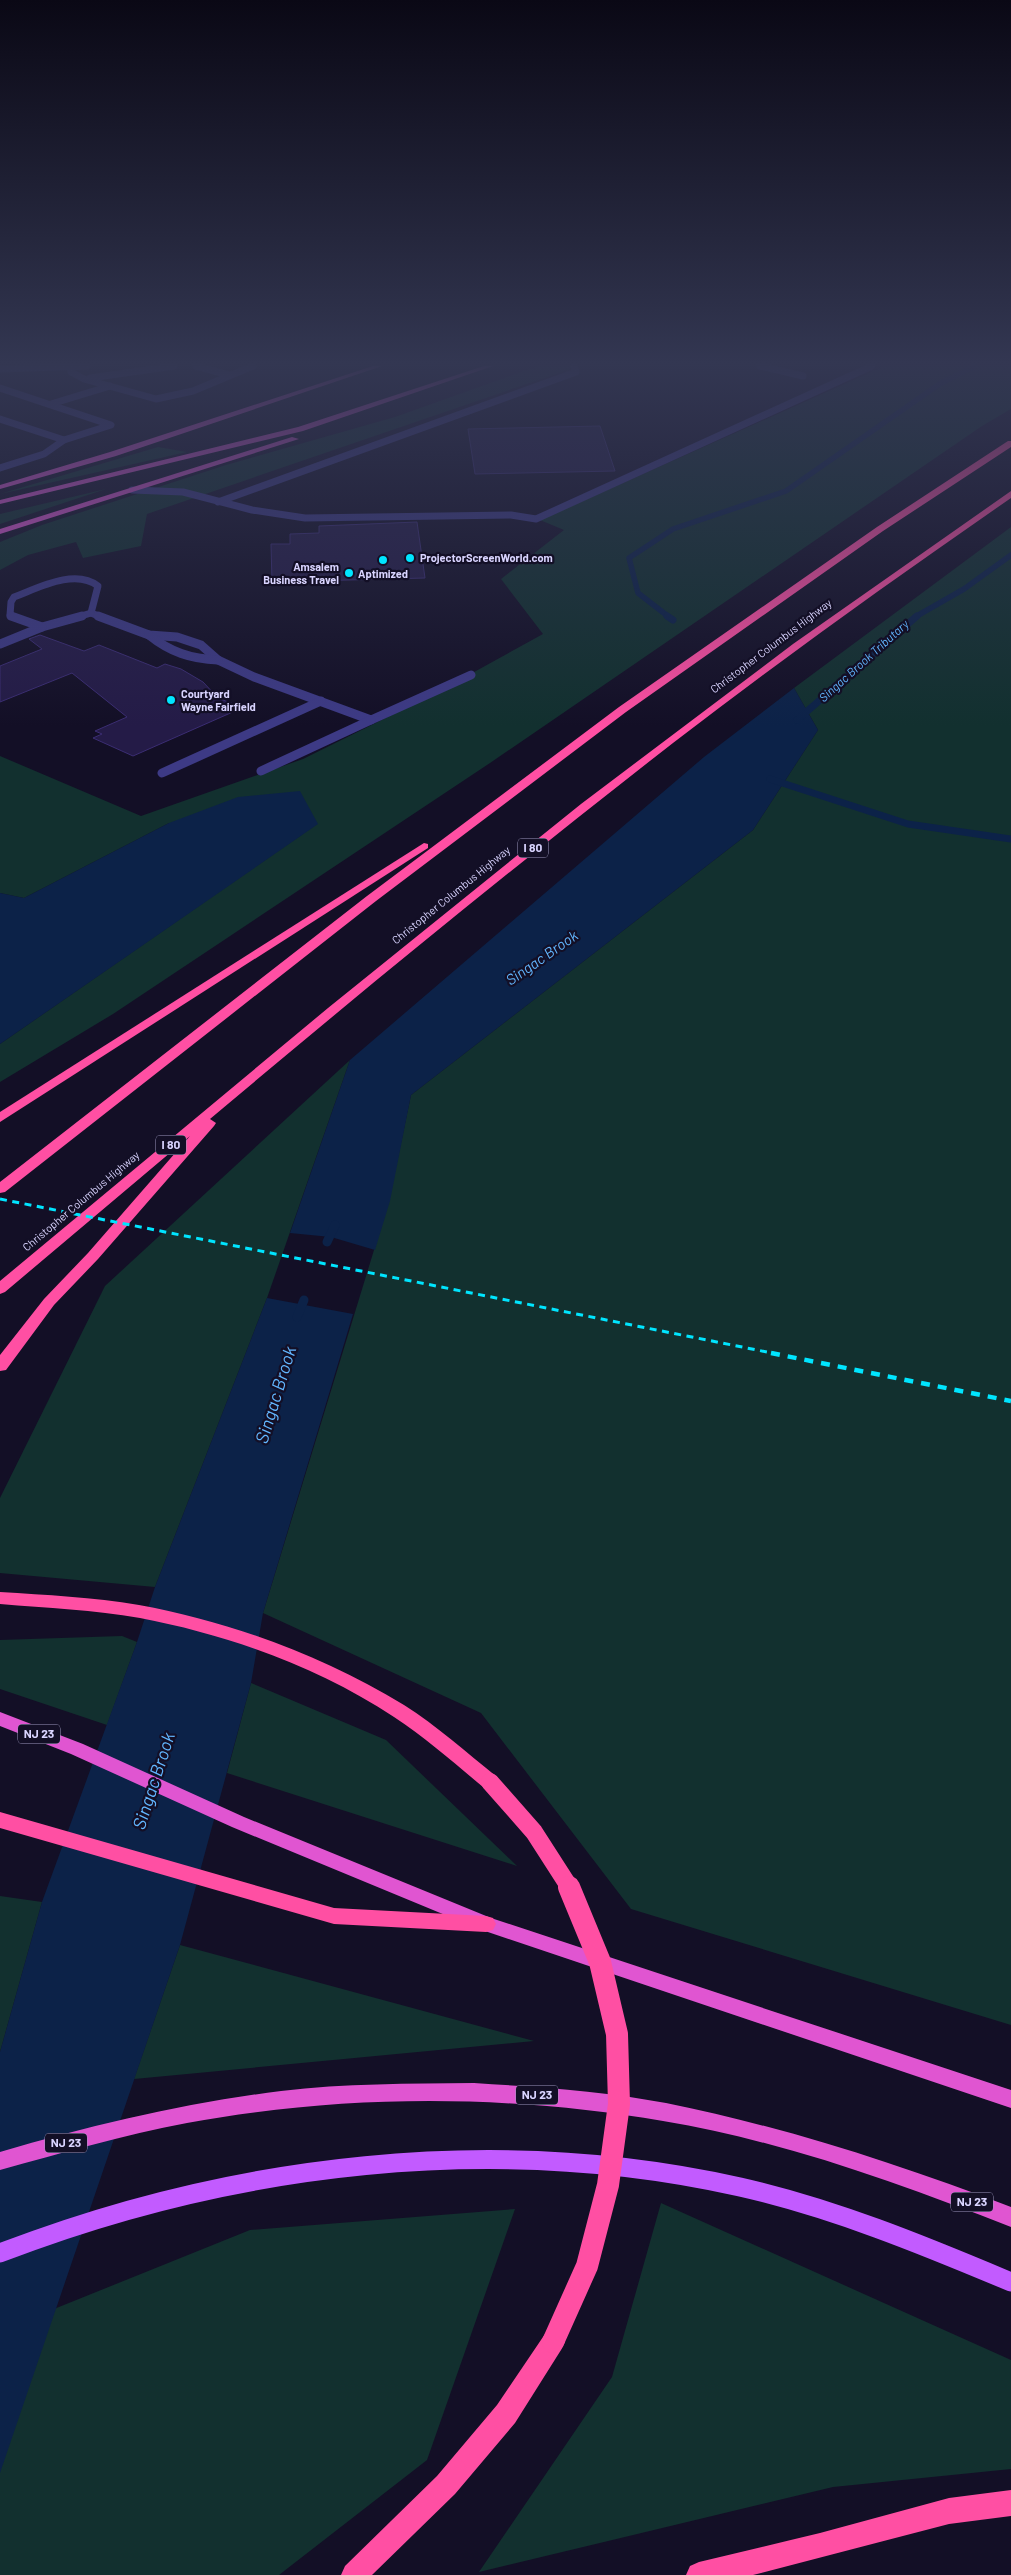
<svg xmlns="http://www.w3.org/2000/svg" width="1011" height="2575" font-family="Barlow,sans-serif">
<style>
.green{fill:#12302f}
.water{fill:#0c2248}
.lines{fill:none;stroke-linecap:round;stroke-linejoin:round}
.stream-far2{stroke:#0c2248;stroke-width:5.5}
.stream-far1{stroke:#0c2248;stroke-width:7}
.stream{stroke:#0c2248;stroke-width:9}
.building{fill:#241b47;stroke:#3b2d73}
.service-far1{stroke:#3d3a85;stroke-width:7}
.service{stroke:#3d3a85;stroke-width:9}
.minor{stroke:#3d3a85;stroke-width:7}
.primary{stroke:#c25bff;stroke-width:19}
.trunk{fill:#e055d1;fill-rule:evenodd}
.motorway{fill:#ff4fa3;fill-rule:evenodd}
.rail-far1{stroke:#00e5ff;stroke-width:3;stroke-dasharray:7 5.5;stroke-linecap:butt}
.rail{stroke:#00e5ff;stroke-width:4.5;stroke-dasharray:9 8;stroke-linecap:butt}
.motorway-bridge-far1{stroke:#ff4fa3;stroke-width:18}
.motorway-bridge{stroke:#ff4fa3;stroke-width:22}
.poi-dot{fill:#00e5ff;stroke:#130f26;stroke-width:2}
.labels{text-anchor:middle;stroke-width:4.5;stroke-linejoin:round;paint-order:stroke}
.far-poi-label{font-size:11px;font-weight:bold;fill:#d9d4ff;stroke:#130f26;text-anchor:start}
.far-street-label{font-size:11px;fill:#d9d4ff;stroke:#130f26}
.far-water-label{font-size:12px;font-style:italic;fill:#62b6ff;stroke:#130f26}
.shield{fill:#130f26;stroke:#9e99be;stroke-width:1}
.shield-label{font-size:12px;font-weight:bold;fill:#d9d4ff}
.water-label{font-size:15px;font-style:italic;fill:#62b6ff;stroke:#130f26}
.near-water-label{font-size:18px;font-style:italic;fill:#62b6ff;stroke:#130f26}
</style>
<rect width="100%" height="100%" fill="#130f26"/>
<g class="green">
<polygon points="538,366 579,366 147,514 141,546 83,558 76,542 28,555 0,570 0,542 42,525 226,465 395,417"/>
<polygon points="885,366 1011,366 1011,409 982,426 490,763 113,1014 0,1082 0,1044 317,824 169,823 24,898 0,893 0,756 141,816 303,759 436,693 543,634 501,579 564,530 540,520"/>
<polygon points="158,447 187,452 0,494"/>
<polygon points="106,489 0,524 0,514"/>
<polygon points="1011,527 1011,2025 631,1909 481,1713 263,1613 389,1201 411,1095 753,830 818,730 794,688"/>
<polygon points="350,1060 267,1298 155,1587 0,1573 0,1498 105,1286"/>
<polygon points="122,1636 137,1642 107,1725 0,1689 0,1640"/>
<polygon points="251,1683 386,1740 517,1866 227,1773"/>
<polygon points="0,1896 42,1902 0,2052"/>
<polygon points="180,1945 534,2041 134,2079"/>
<polygon points="661,2203 1011,2360 1011,2469 833,2487 479,2572 612,2377"/>
<polygon points="515,2209 427,2460 279,2575 0,2575 0,2335 54,2309 250,2230"/>
</g>
<g class="water">
<polygon points="794,688 818,730 753,830 411,1095 390,1201 375,1250 331,1237 290,1233 350,1060 704,757"/>
<polygon points="300,791 318,824 0,1044 0,893 24,898 169,823 238,797"/>
<polygon points="267,1298 353,1314 263,1613 251,1683 180,1945 0,2473 0,2052 42,1902 137,1642 155,1587"/>
</g>
<g class="lines">
<g class="stream-far2">
<polyline points="669,617 638,593 629,558 673,529 786,491 941,383 975,366"/>
<polyline points="915,617 964,589 1011,555"/>
</g>
<g class="stream-far1">
<polyline points="667,616 673,620"/>
<polyline points="797,720 917,616"/>
<polyline points="770,779 908,824 1011,839"/>
</g>
<g class="stream">
<polyline points="327,1242 335,1225"/>
<polyline points="297,1317 304,1300"/>
</g>
</g>
<g class="building">
<polygon points="600,426 615,471 475,474 468,429"/>
<polygon points="417,522 425,578 272,582 271,544 290,544 290,534 319,533 319,526"/>
<polygon points="40,635 84,651 99,645 157,668 165,664 181,669 203,682 218,698 236,705 227,708 235,711 133,756 93,738 102,734 95,731 127,717 72,673 0,702 0,666 42,649 29,639"/>
</g>
<g class="lines">
<g class="service-far1">
<polyline points="196,366 229,375"/>
<polyline points="760,366 803,376"/>
<polyline points="71,367 71,372 84,379 156,399 193,391 253,366"/>
<polyline points="90,378 174,366"/>
<polyline points="0,388 111,425 64,440"/>
<polyline points="51,404 110,386"/>
<polyline points="0,419 64,440 44,454 0,468"/>
<polyline points="132,490 183,492 252,510 305,518 511,515 536,519 872,366"/>
<polyline points="218,502 576,372 574,366"/>
<path d="M15 617 10 615 11 602 14 597C38 588 75 568 98 586L91 613 101 617"/>
<polyline points="78,617 91,613"/>
</g>
<g class="service">
<polyline points="98,616 149,635 177,637 201,645 218,660 254,677 371,720 471,675"/>
<polyline points="42,627 82,616"/>
<path d="M149 635C170 652 191 659 218 660"/>
<polyline points="0,644 42,627 11,616"/>
<polyline points="261,771 371,720"/>
<polyline points="162,773 321,701"/>
</g>
<polyline class="minor" points="0,369 87,366"/>
<path class="primary" d="M0 2253C233 2163 495 2132 740 2187 833 2208 923 2245 1011 2282"/>
<g class="trunk">
<polygon points="373,366 382,366 116,456 0,489 0,485 110,452"/>
<polygon points="484,366 493,366 303,431 0,504 0,500 298,427"/>
<polygon points="292,437 299,439 0,534 0,529"/>
<polygon points="0,1712 83,1744 244,1817 491,1918 1011,2090 1011,2108 479,1929 232,1827 71,1754 0,1726"/>
<path d="M474 2083C538 2087 603 2091 666 2103 785 2127 898 2164 1011 2207V2227C898 2183 783 2141 663 2121 506 2094 344 2094 187 2123 123 2135 62 2153 0 2170V2152C93 2125 185 2103 281 2091 345 2083 409 2084 474 2083Z"/>
</g>
<g class="motorway">
<polygon points="1008,441 1011,441 1011,447 883,531 626,712 376,901 5,1192 0,1193 0,1182 367,896 619,707 877,527"/>
<path d="M1011 491V498C897 577 783 658 673 743 516 865 362 991 210 1119L216 1123 214 1126 98 1259 54 1305 6 1370 0 1371V1355L44 1299 88 1253 190 1136 5 1292 0 1294V1281L328 1008 581 804 793 644Z"/>
<polygon points="424,843 428,844 428,848 0,1122 0,1112"/>
<path d="M0 1592C46 1595 93 1597 139 1605 232 1622 323 1656 404 1705 437 1726 466 1752 497 1777L500 1782 497 1787 490 1790 483 1787C454 1763 426 1738 394 1717 318 1667 229 1635 140 1618 94 1610 47 1608 0 1604Z"/>
<polygon points="0,1812 334,1908 486,1916 493,1918 496,1924 493,1930 486,1932 334,1924 0,1828"/>
<polygon points="553,2330 561,2334 565,2342 561,2350 515,2423 455,2494 372,2575 341,2575 345,2566 437,2476 497,2405 545,2334"/>
<polygon points="1011,2490 1011,2516 949,2524 753,2575 686,2575 690,2566 699,2562 820,2533 949,2498"/>
</g>
<polyline class="rail-far1" points="0,1199 777,1354"/>
<polyline class="rail" points="771,1353 1011,1401"/>
<polyline class="motorway-bridge-far1" points="490,1782 534,1832 570,1888"/>
<polyline class="motorway-bridge" points="553,2342 587,2266 608,2185 619,2104 617,2034 600,1962 569,1887"/>
</g>
<linearGradient id="sky" x2="0" y2="1"><stop stop-color="#0a0815"/><stop offset="0.5" stop-color="#333752"/><stop offset="1" stop-color="#333752" stop-opacity="0"/></linearGradient>
<rect width="1011" height="726" fill="url(#sky)"/>
<g class="poi-dot">
<circle cx="410" cy="558" r="5"/>
<circle cx="383" cy="560" r="5"/>
<circle cx="349" cy="573" r="5"/>
<circle cx="171" cy="700" r="5"/>
</g>
<g class="labels">
<g class="far-poi-label">
<text x="420" y="562">ProjectorScreenWorld.com</text>
<text x="339" y="571" text-anchor="end">Amsalem<tspan x="339" dy="13">Business Travel</tspan></text>
<text x="383" y="578" text-anchor="middle">Aptimized</text>
<text x="181" y="698">Courtyard<tspan x="181" dy="13">Wayne Fairfield</tspan></text>
</g>
<g class="far-street-label">
<text transform="translate(771 646) rotate(-37)" y="4">Christopher Columbus Highway</text>
<text transform="translate(451 895) rotate(-39)" y="4">Christopher Columbus Highway</text>
<text transform="translate(81 1201) rotate(-40)" y="4">Christopher Columbus Highway</text>
</g>
<g class="far-water-label">
<text transform="translate(864 661) rotate(-42)" y="4">Singac Brook Tributary</text>
</g>
<g class="shield">
<rect x="518" y="838.5" width="30" height="19" rx="4"/>
<rect x="156" y="1135.5" width="30" height="19" rx="4"/>
<rect x="18" y="1724.5" width="42" height="19" rx="4"/>
<rect x="516" y="2085.5" width="42" height="19" rx="4"/>
<rect x="45" y="2133.5" width="42" height="19" rx="4"/>
<rect x="951" y="2192.5" width="42" height="19" rx="4"/>
</g>
<g class="shield-label">
<text x="533" y="852">I 80</text>
<text x="171" y="1149">I 80</text>
<text x="39" y="1738">NJ 23</text>
<text x="537" y="2099">NJ 23</text>
<text x="66" y="2147">NJ 23</text>
<text x="972" y="2206">NJ 23</text>
</g>
<g class="water-label">
<text transform="translate(542 958) rotate(-35)" y="5">Singac Brook</text>
</g>
<g class="near-water-label">
<text transform="translate(276 1395) rotate(-73)" y="6">Singac Brook</text>
<text transform="translate(154 1781) rotate(-72)" y="6">Singac Brook</text>
</g>
</g>
</svg>
